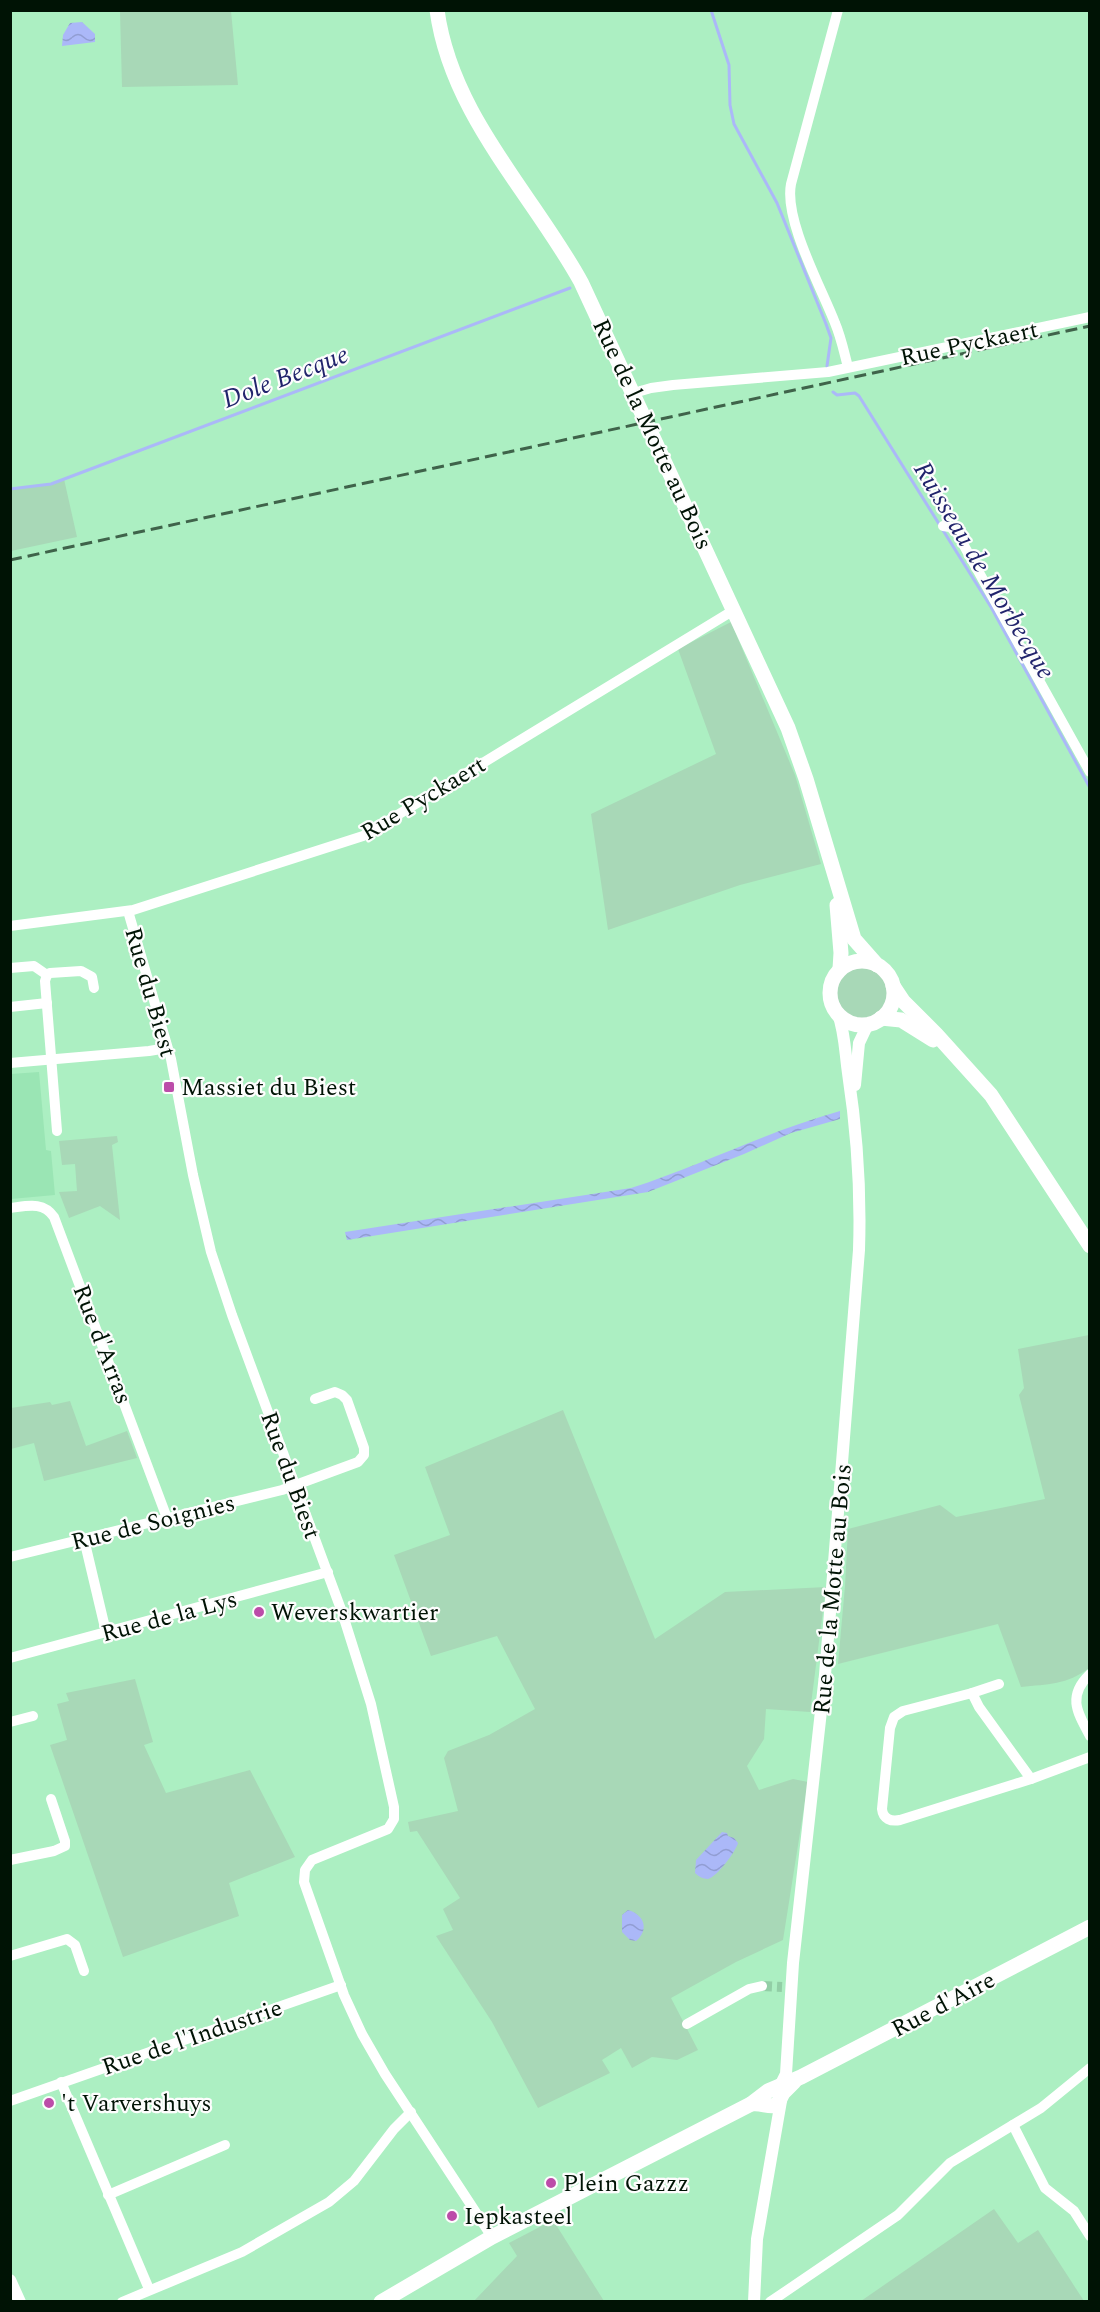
<svg xmlns="http://www.w3.org/2000/svg" width="1100" height="2312" font-family="Spectral,serif">
<style>
.built{fill:#9ae5b4}
.green{fill:#a8d8b7}
.water{fill:url(#water-waves)}
.lines{fill:none;stroke-linecap:round;stroke-linejoin:round}
.stream{stroke:#abb8f8;stroke-width:3}
.minor-tunnel{stroke:#92cea6;stroke-width:10;stroke-dasharray:10 5;stroke-linecap:butt}
.minor{stroke:#fff;stroke-width:10}
.tertiary{stroke:#fff;stroke-width:12}
.secondary{stroke:#fff;stroke-width:15}
.rail{stroke:#3f634a;stroke-width:3;stroke-dasharray:12 6;stroke-linecap:butt}
.poi-dot{fill:#bc4ca9;stroke:#fdfdfd;stroke-width:2}
.labels{text-anchor:middle;stroke-width:4.5;stroke-linejoin:round;paint-order:stroke}
.street-label{font-size:24px;fill:#001305;stroke:#fdfdfd}
.poi-label{font-size:24px;fill:#001305;stroke:#fdfdfd;text-anchor:start}
.water-label{font-size:26px;font-style:italic;fill:#21246c;stroke:#fdfdfd}
</style>
<defs>
<pattern id="water-waves" width="16" height="10" patternUnits="userSpaceOnUse" patternTransform="scale(1.5)"><rect width="16" height="10" fill="#abb8f8"/><path d="M0 5q4-4 8 0t8 0" fill="none" stroke="#919dd3"/></pattern>
</defs>
<rect width="100%" height="100%" fill="#acefc2"/>
<polygon class="built" points="39,1072 46,1150 51,1151 55,1195 11,1199 11,1074"/>
<g class="green">
<polygon points="120,11 231,11 238,85 122,87"/>
<polygon points="64,479 77,537 11,551 11,489 51,484"/>
<polygon points="731,622 795,775 821,864 740,885 608,930 591,814 716,754 678,649"/>
<circle cx="862" cy="992" r="27"/>
<polygon points="117,1136 118,1142 112,1145 120,1220 100,1206 69,1218 59,1192 77,1191 75,1164 62,1165 59,1141"/>
<path d="M1089 1335V1668C1067 1685 1048 1684 1021 1687L998 1624 838 1664 845 1586 848 1529 940 1505 956 1517 1045 1499 1019 1395 1024 1388 1018 1349Z"/>
<polygon points="70,1401 86,1446 127,1431 137,1458 44,1481 34,1443 11,1449 11,1408 50,1402 52,1405"/>
<polygon points="563,1410 655,1639 725,1592 826,1587 810,1712 766,1709 764,1739 747,1766 759,1790 793,1779 808,1782 783,1940 736,1962 671,1998 698,2050 677,2060 652,2057 632,2068 621,2048 602,2060 610,2073 538,2108 492,2022 436,1936 453,1930 443,1909 460,1898 417,1831 410,1832 408,1822 458,1811 444,1758 448,1751 489,1735 535,1709 497,1636 431,1656 394,1555 450,1535 425,1467"/>
<polygon points="135,1679 153,1742 144,1745 166,1793 250,1770 295,1857 229,1883 239,1916 123,1957 50,1745 67,1740 57,1704 69,1701 66,1693"/>
<polygon points="994,2209 1018,2243 1038,2230 1084,2301 861,2301"/>
<polygon points="553,2220 604,2301 474,2301 517,2256 509,2243"/>
</g>
<g class="water">
<polygon points="82,22 95,34 95,42 62,46 63,35 70,23"/>
<path d="M840 1111V1119L791 1133 744 1154 648 1192 347 1240 345 1232 631 1188C702 1165 768 1131 840 1111Z"/>
<path d="M722 1832 727 1833 728 1836 734 1838 738 1843C736 1851 717 1877 708 1879 703 1879 698 1876 695 1873L696 1860Z"/>
<path d="M628 1910C645 1915 649 1930 636 1941L630 1940 622 1932V1915Z"/>
</g>
<g class="lines">
<g class="stream">
<polyline points="711,10 729,65 730,105 734,124 777,203 826,324 831,338 827,366"/>
<polyline points="833,392 837,395 855,393 859,396 991,607 1090,788"/>
<polyline points="10,489 51,484 570,288"/>
</g>
<polyline class="minor-tunnel" points="762,1986 782,1987"/>
<g class="minor">
<path d="M838 10 791 184C784 220 821 287 835 323 841 337 844 352 848 367"/>
<polyline points="634,393 651,388 673,385 828,372 1090,317"/>
<polyline points="943,526 950,527 957,533 1090,772"/>
<polyline points="128,911 171,1059 193,1175 211,1252 232,1315 342,1612 371,1704 394,1807 394,1819 388,1829 312,1860 305,1870 304,1882 344,1995 362,2034 385,2074 492,2237"/>
<polyline points="10,926 133,910 363,836 734,610"/>
<polyline points="10,968 34,966 47,975 50,973 81,971 92,977 94,988"/>
<polyline points="47,975 45,981 57,1131"/>
<polyline points="10,1007 47,1003"/>
<polyline points="10,1063 149,1051 167,1048"/>
<path d="M10 1208C27 1206 43 1201 54 1217L167 1518"/>
<polyline points="84,1539 106,1632"/>
<polyline points="10,1557 282,1490 358,1462 364,1455 364,1448 347,1400 342,1395 335,1392 315,1399"/>
<polyline points="10,1658 328,1572"/>
<path d="M1090 1674C1067 1696 1077 1712 1090 1736"/>
<path d="M999 1684 972 1693 903 1711 894 1717 890 1728 882 1809C883 1819 891 1822 900 1820L1031 1779 1090 1757"/>
<polyline points="972,1693 979,1707 1031,1779"/>
<polyline points="10,1722 33,1716"/>
<polyline points="10,1860 54,1851 65,1846 65,1841 51,1799"/>
<polyline points="10,1956 67,1939 75,1945 84,1971"/>
<polyline points="687,2024 749,1989 762,1986"/>
<polyline points="61,2082 149,2289"/>
<polyline points="10,2101 341,1985"/>
<polyline points="1013,2125 1045,2188 1074,2211 1090,2236"/>
<polyline points="108,2195 225,2145"/>
<polyline points="122,2302 242,2252 329,2202 354,2181 394,2129 411,2112"/>
<polyline points="770,2302 898,2215 950,2163 1041,2108 1090,2068"/>
</g>
<g class="tertiary">
<polyline points="855,1085 859,1043 868,1024"/>
<path d="M780 2086 786 2074 793 1963 825 1675 859 1250C861 1191 857 1132 848 1073 845 1053 845 1033 838 1014"/>
<polyline points="10,2280 20,2302"/>
<polyline points="754,2302 757,2239 781,2101"/>
</g>
<g class="secondary">
<path d="M437 10C451 115 532 193 581 282L788 728 806 779 854 939 877 965"/>
<polyline points="837,905 841,953 840,969"/>
<circle cx="862" cy="993" r="32"/>
<polyline points="893,986 903,1001 936,1034 991,1095 1090,1246"/>
<polyline points="881,1018 901,1020 933,1040"/>
<path d="M751 2104C761 2102 769 2108 777 2105L783 2093 794 2082"/>
<polyline points="381,2302 492,2237 751,2104 768,2091 801,2077 1090,1927"/>
</g>
<polyline class="rail" points="10,560 1090,326"/>
</g>
<g class="poi-dot">
<rect x="163" y="1081" width="12" height="12" rx="3"/>
<circle cx="259" cy="1612" r="6"/>
<circle cx="49" cy="2103" r="6"/>
<circle cx="551" cy="2183" r="6"/>
<circle cx="452" cy="2216" r="6"/>
</g>
<g class="labels">
<g class="street-label">
<text transform="translate(969 343) rotate(-12)" y="8">Rue Pyckaert</text>
<text transform="translate(653 434) rotate(65)" y="8">Rue de la Motte au Bois</text>
<text transform="translate(423 798) rotate(-31)" y="8">Rue Pyckaert</text>
<text transform="translate(151 992) rotate(74)" y="8">Rue du Biest</text>
<text transform="translate(103 1344) rotate(69)" y="8">Rue d'Arras</text>
<text transform="translate(291 1475) rotate(70)" y="8">Rue du Biest</text>
<text transform="translate(153 1522) rotate(-14)" y="8">Rue de Soignies</text>
<text transform="translate(832 1589) rotate(-85)" y="8">Rue de la Motte au Bois</text>
<text transform="translate(169 1616) rotate(-15)" y="8">Rue de la Lys</text>
<text transform="translate(943 2004) rotate(-28)" y="8">Rue d'Aire</text>
<text transform="translate(192 2037) rotate(-19)" y="8">Rue de l'Industrie</text>
</g>
<g class="poi-label">
<text x="181" y="1095">Massiet du Biest</text>
<text x="271" y="1620">Weverskwartier</text>
<text x="61" y="2111">'t Varvershuys</text>
<text x="563" y="2191">Plein Gazzz</text>
<text x="464" y="2224">Iepkasteel</text>
</g>
<g class="water-label">
<text transform="translate(285 376) rotate(-21)" y="9">Dole Becque</text>
<text transform="translate(985 570) rotate(59)" y="9">Ruisseau de Morbecque</text>
</g>
</g>
<rect width="1100" height="2312" fill="none" stroke="#001305" stroke-width="24"/>
</svg>
